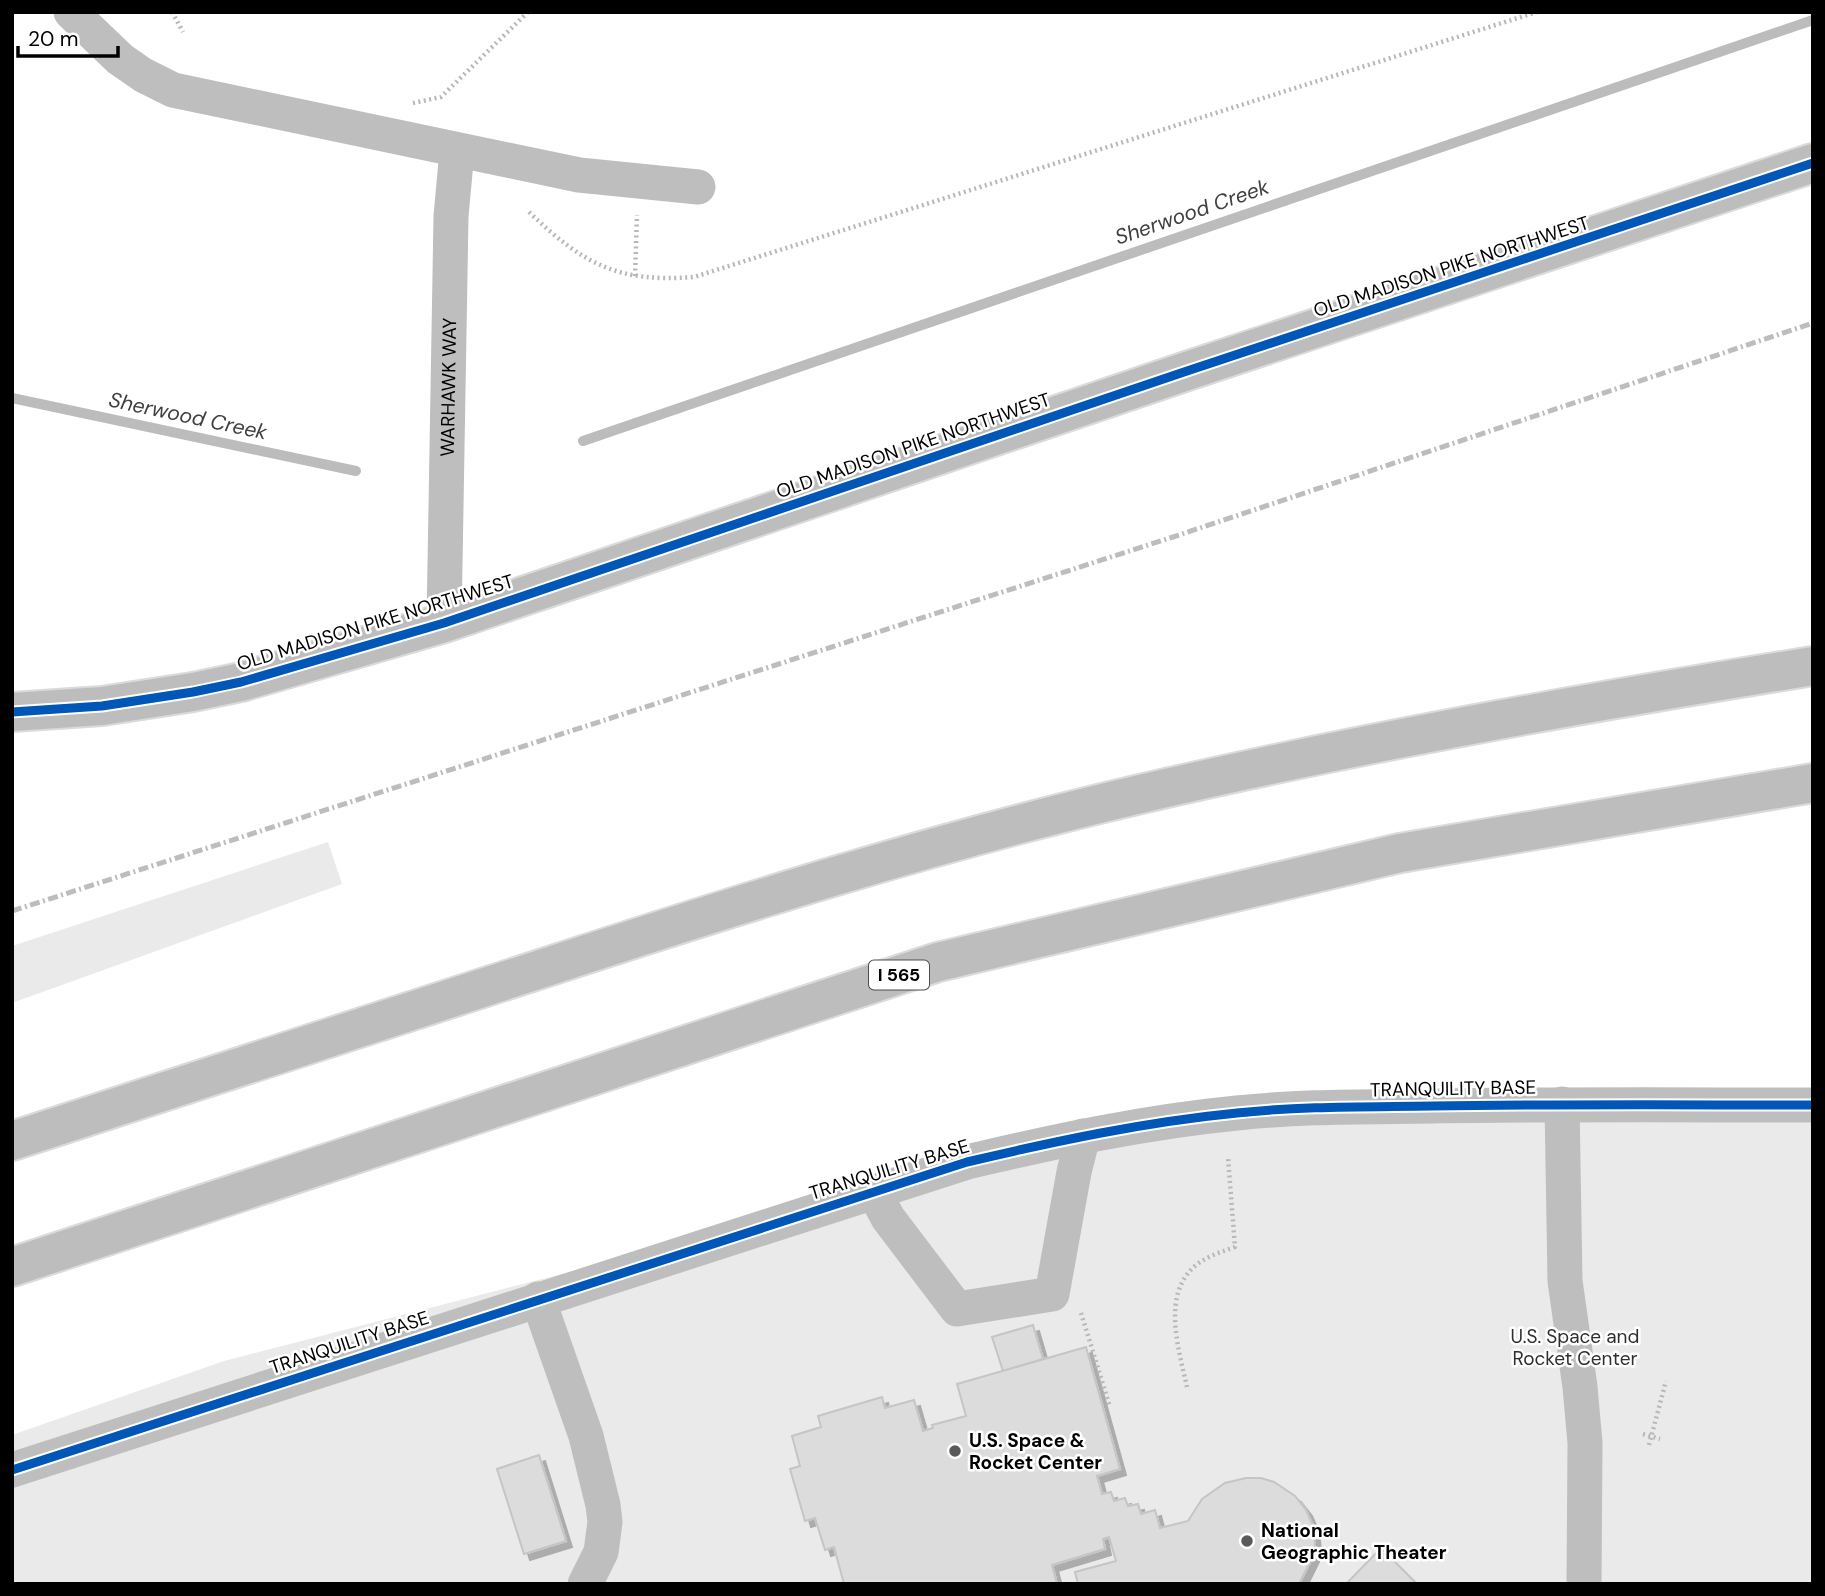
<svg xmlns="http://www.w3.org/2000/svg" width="1825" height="1596" font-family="'DM Sans',sans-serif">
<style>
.green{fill:#eaeaea}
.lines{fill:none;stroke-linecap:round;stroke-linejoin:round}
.stream{stroke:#bcbcbc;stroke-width:10}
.building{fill:#dcdcdc;stroke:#c5c5c5;stroke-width:2;filter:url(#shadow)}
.major-casing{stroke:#dbdbdb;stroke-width:42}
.highway-casing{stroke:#dbdbdb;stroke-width:42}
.path{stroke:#b8b8b8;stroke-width:4.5;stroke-dasharray:2 3.5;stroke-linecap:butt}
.minor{stroke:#bebebe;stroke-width:35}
.major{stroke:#bdbdbd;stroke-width:38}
.highway{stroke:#bdbdbd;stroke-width:38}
.rail{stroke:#bdbdbd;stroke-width:5;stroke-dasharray:10 3.5 2 3.5;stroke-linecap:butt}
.cycleway-casing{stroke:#fff;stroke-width:13}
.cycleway{stroke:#0057b8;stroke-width:9}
.poi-dot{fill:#595959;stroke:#fff;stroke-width:2.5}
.labels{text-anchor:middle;stroke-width:5;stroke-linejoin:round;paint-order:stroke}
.shield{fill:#fff;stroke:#4c4c4c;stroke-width:2}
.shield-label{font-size:18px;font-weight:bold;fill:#000}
.street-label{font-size:19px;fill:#000;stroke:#fff}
.park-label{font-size:19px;fill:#2f2f2f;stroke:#fff}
.poi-label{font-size:19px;font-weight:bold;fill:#000;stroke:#fff;text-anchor:start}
.water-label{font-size:21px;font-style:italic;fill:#404040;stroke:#fff}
</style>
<defs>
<filter id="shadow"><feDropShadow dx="6" dy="6" stdDeviation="0" flood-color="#0004"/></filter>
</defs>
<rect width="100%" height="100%" fill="#fff"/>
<g class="green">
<polygon points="328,842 342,884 12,1003 12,946"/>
<polygon points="1813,1100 1813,1584 12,1584 12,1435 224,1361 1128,1128"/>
</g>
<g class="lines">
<g class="stream">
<polyline points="12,398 356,471"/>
<polyline points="583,441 1813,20"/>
</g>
</g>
<g class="building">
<polygon points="1033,1325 1043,1359 1003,1371 992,1337"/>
<polygon points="1086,1347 1120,1469 1097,1476 1102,1494 1111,1492 1114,1501 1125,1498 1128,1506 1138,1504 1141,1514 1155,1510 1160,1528 1188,1521 1202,1499 1225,1483 1246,1478 1261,1478 1274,1482 1295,1496 1306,1510 1313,1526 1315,1544 1313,1556 1299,1584 1078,1584 1075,1572 1116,1561 1109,1537 1103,1539 1105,1549 1052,1565 1057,1584 844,1584 834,1547 825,1550 815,1518 805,1521 790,1469 800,1466 792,1436 821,1427 818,1416 882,1397 885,1408 914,1400 923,1431 933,1428 932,1425 966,1416 957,1384"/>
<polygon points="539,1455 566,1541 524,1554 497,1469"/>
<polygon points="1381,1548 1417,1584 1346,1584"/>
</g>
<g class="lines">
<g class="major-casing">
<polyline id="major" points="12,712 102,706 193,692 241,682 444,623 1184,372 1813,163"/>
</g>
<g class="highway-casing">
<g id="highway">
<path d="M12 1141C193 1082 374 1022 556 964 746 902 937 842 1132 796 1357 743 1584 703 1813 666"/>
<polyline points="12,1267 938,962 1400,853 1813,783"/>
</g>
</g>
<g class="path">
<polyline points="172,12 183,32"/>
<polyline points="413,103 441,97 528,12"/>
<path d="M529 212C583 264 618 283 694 277L1537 12"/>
<polyline points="635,276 637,215"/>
<polyline points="1081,1313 1110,1407"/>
<path d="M1187 1387C1179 1350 1161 1295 1195 1266 1207 1256 1221 1252 1235 1247L1228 1157"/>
<polyline points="1643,1434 1660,1439"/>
<polyline points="1649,1445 1666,1381"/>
</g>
<g class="minor">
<polyline points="71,12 120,59 143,75 173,90 579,175 698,187"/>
<path id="s1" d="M444 623 451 216 457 151"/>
<polyline points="1562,1104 1565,1281 1580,1387 1585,1443 1584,1584"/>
<polyline points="874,1192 888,1218 957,1309 1052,1294 1074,1172 1083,1136"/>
<polyline points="538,1299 586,1436 603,1505 605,1522 601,1552 585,1584"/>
<path d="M12 1470 967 1162C1056 1141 1145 1122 1237 1113 1302 1106 1367 1107 1432 1106 1559 1104 1686 1105 1813 1105"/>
</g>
<use href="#major" class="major"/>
<use href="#highway" class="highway"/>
<polyline class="rail" points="12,911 1173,537 1813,323"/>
<g class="cycleway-casing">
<g id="cycleway">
<polyline points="12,712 102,706 193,692 241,682 444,623 1184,372 1813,163"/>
<path d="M12 1470 967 1162C1056 1141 1145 1122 1237 1113 1302 1106 1367 1107 1432 1106 1559 1104 1686 1105 1813 1105"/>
</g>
</g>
<use href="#cycleway" class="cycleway"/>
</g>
<g class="poi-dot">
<circle cx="955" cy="1451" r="7"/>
<circle cx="1247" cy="1541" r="7"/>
</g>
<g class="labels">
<rect class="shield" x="869" y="960.5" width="60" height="29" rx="5"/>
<g class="shield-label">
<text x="899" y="981">I 565</text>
</g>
<g class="street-label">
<text transform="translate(1451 266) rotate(-18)" y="7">OLD MADISON PIKE NORTHWEST</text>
<text dy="7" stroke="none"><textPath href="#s1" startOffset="236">WARHAWK WAY</textPath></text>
<text transform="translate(913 445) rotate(-19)" y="7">OLD MADISON PIKE NORTHWEST</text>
<text transform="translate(375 622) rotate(-17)" y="7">OLD MADISON PIKE NORTHWEST</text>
<text transform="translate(1453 1088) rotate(-1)" y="7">TRANQUILITY BASE</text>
<text transform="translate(889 1169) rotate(-17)" y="7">TRANQUILITY BASE</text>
<text transform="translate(349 1342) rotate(-18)" y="7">TRANQUILITY BASE</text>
</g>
<g class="park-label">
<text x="1575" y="1343">U.S. Space and<tspan x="1575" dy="22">Rocket Center</tspan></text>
</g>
<g class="poi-label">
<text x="969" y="1447">U.S. Space &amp;<tspan x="969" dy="22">Rocket Center</tspan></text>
<text x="1261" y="1537">National<tspan x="1261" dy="22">Geographic Theater</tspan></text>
</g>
<g class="water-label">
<text transform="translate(1192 212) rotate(-19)" y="7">Sherwood Creek</text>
<text transform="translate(188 416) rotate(12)" y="7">Sherwood Creek</text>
</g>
</g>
<rect width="1825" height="1596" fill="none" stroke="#000000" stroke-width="28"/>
<path d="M18 46v10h100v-10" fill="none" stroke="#000000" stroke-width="3.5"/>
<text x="28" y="46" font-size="21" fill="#000000" stroke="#ffffff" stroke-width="5" paint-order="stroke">20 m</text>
</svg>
